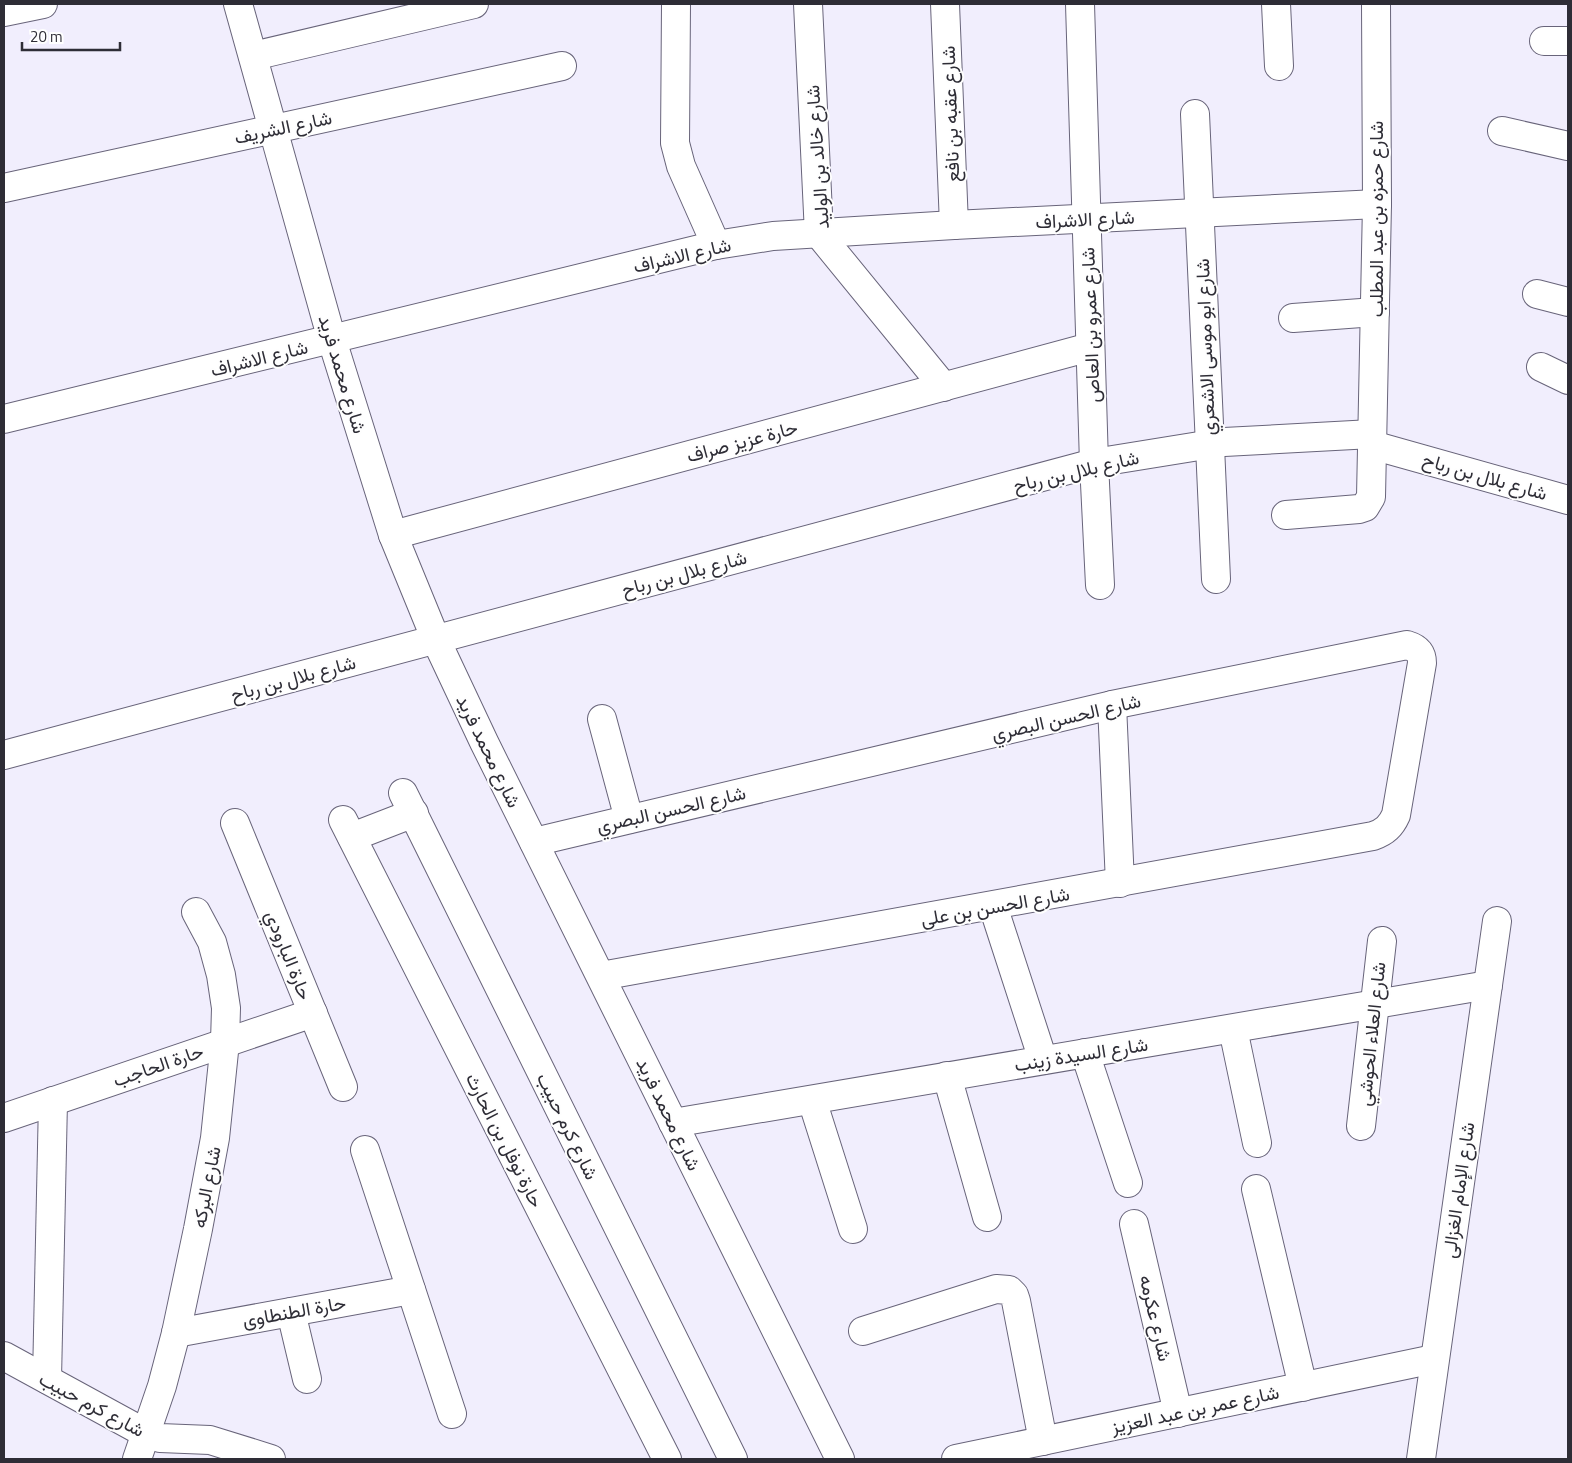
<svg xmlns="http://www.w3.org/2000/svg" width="1572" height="1463" font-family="'Titillium Web',Vazirmatn,sans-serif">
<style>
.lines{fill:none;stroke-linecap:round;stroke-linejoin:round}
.minor-casing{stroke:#68647a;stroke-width:30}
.minor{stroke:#fff;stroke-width:28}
.labels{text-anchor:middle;stroke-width:4;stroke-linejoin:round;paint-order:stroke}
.street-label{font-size:19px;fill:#2e2d36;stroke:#fefefe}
</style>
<rect width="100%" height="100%" fill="#f1eefd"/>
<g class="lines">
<g class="minor-casing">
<g id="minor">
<polyline points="238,4 332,340 393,535 436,640 484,742 840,1459"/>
<polyline points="676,4 675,143 681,166 716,245"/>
<polyline points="808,4 819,234 944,387"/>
<polyline points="945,4 954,225"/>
<polyline points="1080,4 1094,463 1100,585"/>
<polyline points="1276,4 1279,66"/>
<polyline points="4,12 43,4"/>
<polyline points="1544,41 1568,41"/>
<polyline points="253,56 474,4"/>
<polyline points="1195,114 1216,579"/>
<polyline points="1502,131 1568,146"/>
<polyline points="4,188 562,66"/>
<polyline points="1537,294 1568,302"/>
<polyline points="1293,318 1375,312"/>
<polyline points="1541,367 1568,380"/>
<polyline points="4,419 716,245 773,236 954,225 1377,204"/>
<polyline points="1372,445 1568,500"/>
<polyline points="1286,515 1359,509 1365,507 1371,497 1377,204 1376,4"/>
<polyline points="393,535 1090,347"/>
<polyline points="1112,705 1120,883"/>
<polyline points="602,719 629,819"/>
<polyline points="4,755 1094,463 1224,442 1372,434"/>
<polyline points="403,793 733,1459"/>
<polyline points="343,820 667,1459"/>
<polyline points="235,823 343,1087"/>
<polyline points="352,837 414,813"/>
<path d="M534 842 1112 705 1407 645C1417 648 1422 652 1422 663L1396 815C1391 826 1385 832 1373 836L601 976"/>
<polyline points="993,906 1043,1060"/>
<polyline points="1233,1029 1257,1143"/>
<polyline points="1085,1053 1128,1183"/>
<polyline points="947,1076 987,1217"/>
<polyline points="812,1100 853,1229"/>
<polyline points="4,1118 313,1013"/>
<polyline points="673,1123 1488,985"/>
<polyline points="1361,1126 1382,941"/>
<polyline points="365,1150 452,1414"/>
<polyline points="1256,1189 1303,1387"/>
<polyline points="1134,1224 1178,1413"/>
<polyline points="291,1312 307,1379"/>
<polyline points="863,1331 996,1289 1009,1290 1014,1295 1016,1301 1043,1441"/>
<polyline points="176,1333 411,1290"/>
<polyline points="4,1356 145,1433 160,1438 210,1440 271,1459"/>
<polyline points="47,1379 53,1101"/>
<polyline points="137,1459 162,1386 176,1333 198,1229 215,1138 225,1042 226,1008 221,975 212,942 196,912"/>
<polyline points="956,1459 1434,1359"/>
<polyline points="1421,1459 1497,921"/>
</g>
</g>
<use href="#minor" class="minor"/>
</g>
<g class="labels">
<g class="street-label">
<text transform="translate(950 114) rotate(-92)" y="7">شارع عقبه بن نافع</text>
<text transform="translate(283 127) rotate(-12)" y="7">شارع الشريف</text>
<text transform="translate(817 157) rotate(-94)" y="7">شارع خالد بن الوليد</text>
<text transform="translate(1085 219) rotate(-3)" y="7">شارع الاشراف</text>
<text transform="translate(1376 219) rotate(-90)" y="7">شارع حمزه بن عبد المطلب</text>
<text transform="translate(682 255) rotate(-13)" y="7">شارع الاشراف</text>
<text transform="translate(1090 325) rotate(-92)" y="7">شارع عمرو بن العاص</text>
<text transform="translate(1205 347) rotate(-92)" y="7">شارع ابو موسى الاشعري</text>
<text transform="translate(259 358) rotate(-14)" y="7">شارع الاشراف</text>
<text transform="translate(343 374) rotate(73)" y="7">شارع محمد فريد</text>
<text transform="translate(742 441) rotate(-15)" y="7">حارة عزيز صراف</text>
<text transform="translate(1076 471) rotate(-13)" y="7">شارع بلال بن رباح</text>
<text transform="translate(1485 476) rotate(16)" y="7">شارع بلال بن رباح</text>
<text transform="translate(684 573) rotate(-15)" y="7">شارع بلال بن رباح</text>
<text transform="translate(293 678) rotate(-15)" y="7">شارع بلال بن رباح</text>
<text transform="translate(1066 717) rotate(-13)" y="7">شارع الحسن البصري</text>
<text transform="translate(489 751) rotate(64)" y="7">شارع محمد فريد</text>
<text transform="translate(671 809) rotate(-13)" y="7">شارع الحسن البصري</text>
<text transform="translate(995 906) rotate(-10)" y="7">شارع الحسن بن على</text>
<text transform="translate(289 955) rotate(68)" y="7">حارة البارودي</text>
<text transform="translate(1371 1034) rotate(-84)" y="7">شارع العلاء الحوشي</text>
<text transform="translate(1081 1054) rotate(-9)" y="7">شارع السيدة زينب</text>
<text transform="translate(158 1065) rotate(-19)" y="7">حارة الحاجب</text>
<text transform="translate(669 1114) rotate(64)" y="7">شارع محمد فريد</text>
<text transform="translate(568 1126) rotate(64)" y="7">شارع كرم حبيب</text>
<text transform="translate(505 1140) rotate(63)" y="7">حارة نوفل بن الحارث</text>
<text transform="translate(206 1187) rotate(-79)" y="7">شارع البركه</text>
<text transform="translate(1458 1190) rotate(-82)" y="7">شارع الإمام الغزالى</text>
<text transform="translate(294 1311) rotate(-10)" y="7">حارة الطنطاوى</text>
<text transform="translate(1156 1318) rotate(77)" y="7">شارع عكرمه</text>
<text transform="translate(92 1404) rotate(28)" y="7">شارع كرم حبيب</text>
<text transform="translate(1195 1409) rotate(-12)" y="7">شارع عمر بن عبد العزيز</text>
</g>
</g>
<rect width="1572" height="1463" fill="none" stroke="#2e2d36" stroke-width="10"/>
<path d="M22 42v8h98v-8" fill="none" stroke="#2e2d36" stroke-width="2.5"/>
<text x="30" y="42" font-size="15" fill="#2e2d36" stroke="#fefefe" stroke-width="4" paint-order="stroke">20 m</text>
</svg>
